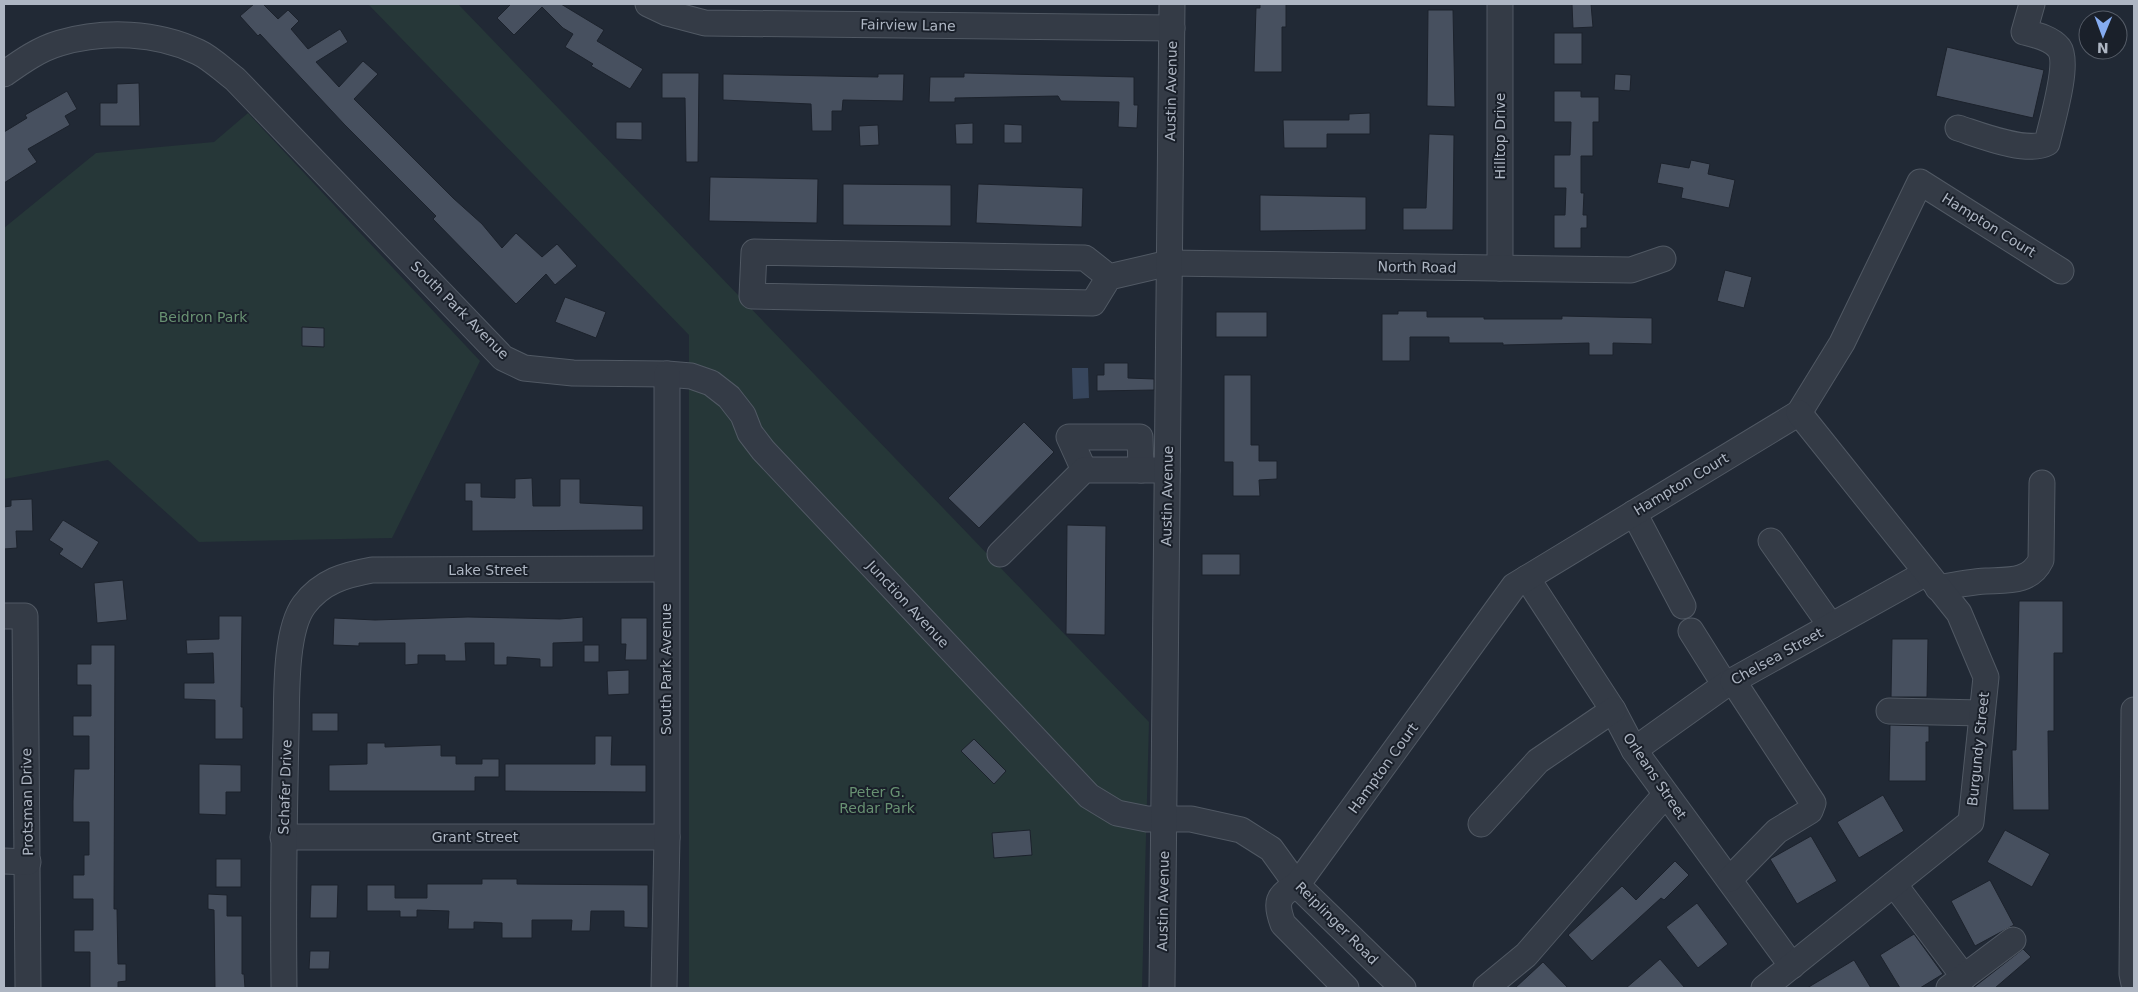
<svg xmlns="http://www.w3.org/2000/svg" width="2138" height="992" font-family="'DejaVu Sans',sans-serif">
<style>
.green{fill:#263738}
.water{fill:#37465d}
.building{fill:#47505f;stroke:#1c222c}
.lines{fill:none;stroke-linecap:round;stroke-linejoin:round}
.minor-casing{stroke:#515964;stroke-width:27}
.minor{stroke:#343b46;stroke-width:25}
.labels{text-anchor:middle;stroke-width:4;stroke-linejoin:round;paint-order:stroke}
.street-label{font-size:14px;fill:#aeb6c3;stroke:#1a202a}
.park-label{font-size:14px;fill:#689172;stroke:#1a202a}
</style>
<rect width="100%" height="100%" fill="#212935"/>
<g class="green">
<polygon points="368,4 458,4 1149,722 1142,988 689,988 689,335"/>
<polygon points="248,113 480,361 392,538 199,542 108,460 4,479 4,228 96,153 214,142"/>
</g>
<polygon class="water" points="1072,368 1088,368 1089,398 1073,399"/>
<g class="building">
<polygon points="254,4 263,4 278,19 288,10 299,21 291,29 308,49 340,29 348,42 316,62 339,87 363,61 378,74 354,99 453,198 482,224 502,248 516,233 542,257 557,244 577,266 555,285 546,274 516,304 433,219 436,216 344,124 260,34 258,36 240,16"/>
<polygon points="511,4 561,4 604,30 597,41 643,69 630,89 591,66 593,64 565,47 573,34 563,28 542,7 514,35 497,18"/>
<polygon points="1260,4 1286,4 1286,27 1282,27 1282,72 1254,72 1256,8 1260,8"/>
<polygon points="1572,4 1591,4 1593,27 1573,28"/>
<polygon points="1428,10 1453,10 1455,107 1427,106"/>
<rect x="1554" y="33" width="28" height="31"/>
<polygon points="1947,47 2044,70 2033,118 1936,96"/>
<polygon points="662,73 699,73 698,162 686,162 685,98 662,98"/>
<polygon points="964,73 1134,77 1134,105 1138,105 1137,128 1118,127 1119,102 1061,101 1058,96 955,98 955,102 929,102 930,77 964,77"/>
<polygon points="723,74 878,77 878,74 904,74 903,101 843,100 842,111 832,111 832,131 812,131 811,104 723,100"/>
<polygon points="1615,74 1631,75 1630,91 1614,90"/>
<polygon points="139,83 140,126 100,126 100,103 117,103 117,84"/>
<polygon points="67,91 77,109 65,116 70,125 28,149 37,162 4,183 4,132 27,118 25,115"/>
<polygon points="1554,91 1581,91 1581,97 1599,97 1599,122 1593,122 1593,156 1581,156 1581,193 1584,193 1583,215 1587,215 1587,228 1581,228 1581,248 1554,248 1554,215 1565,215 1566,188 1554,188 1554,155 1570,155 1571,122 1554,122"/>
<polygon points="1370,113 1370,134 1327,134 1327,148 1284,148 1283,120 1349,120 1349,114"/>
<polygon points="616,122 642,122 642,140 616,139"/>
<polygon points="973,123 973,144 956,144 955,124"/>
<polygon points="1004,124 1022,125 1022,143 1004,143"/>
<polygon points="878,125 879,145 860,146 859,126"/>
<polygon points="1429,134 1454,135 1453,230 1403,230 1403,208 1426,208"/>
<polygon points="1691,160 1710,164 1708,174 1735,180 1729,208 1681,198 1683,188 1657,183 1661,163 1689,168"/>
<polygon points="710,177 818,179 817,223 709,221"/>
<polygon points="843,184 951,185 951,226 843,225"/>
<polygon points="978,184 1083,188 1082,227 976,223"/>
<polygon points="1260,195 1366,197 1366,230 1260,231"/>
<polygon points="1725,270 1752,277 1744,308 1717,301"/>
<polygon points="565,297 606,312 596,338 555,322"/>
<polygon points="1398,311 1427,311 1427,317 1484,317 1484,319 1562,319 1562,316 1652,318 1652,344 1613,343 1613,355 1589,355 1589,343 1503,345 1503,343 1449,343 1449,337 1410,337 1410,361 1382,361 1382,314 1398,314"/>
<rect x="1216" y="312" width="51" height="25"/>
<polygon points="302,327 324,328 324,347 302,346"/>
<polygon points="1104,363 1128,363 1128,378 1154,379 1154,390 1097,391 1097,375 1104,375"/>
<polygon points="1224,375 1251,375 1251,445 1259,445 1259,461 1277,461 1277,479 1259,480 1260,496 1233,496 1233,462 1224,462"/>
<polygon points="1024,422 1054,452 979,528 948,498"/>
<polygon points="532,478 533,506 560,506 560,479 580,479 580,503 643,506 643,530 472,531 472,501 465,501 465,483 481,483 481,497 515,498 515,479"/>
<polygon points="32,499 33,531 16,531 17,548 4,549 4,507 11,506 11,500"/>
<polygon points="63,520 99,542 82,569 59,554 63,549 49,540"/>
<polygon points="1067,525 1106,526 1105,635 1066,634"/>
<rect x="1202" y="554" width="38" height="21"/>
<polygon points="123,580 127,620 97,623 94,583"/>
<polygon points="2019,601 2063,601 2063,653 2054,653 2054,731 2048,731 2049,810 2013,810 2012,750 2016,750"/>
<polygon points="219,616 242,616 241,707 243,707 243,739 215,739 215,700 184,699 184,683 214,683 213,653 187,654 186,640 219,639"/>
<polygon points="468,617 560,619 583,617 583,642 553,643 553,667 540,667 540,659 507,657 507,665 494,665 494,643 465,643 466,661 445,661 445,655 418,655 418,664 405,665 405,643 359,643 359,646 333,645 334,618 375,620"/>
<polygon points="621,618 647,618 647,660 625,660 626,644 621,644"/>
<polygon points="1892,639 1928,639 1927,697 1891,697"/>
<polygon points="91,645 115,645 114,909 117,909 118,964 126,964 126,981 118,982 118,988 90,988 90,952 74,952 74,930 93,930 93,899 73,899 73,875 84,875 84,855 89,855 89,822 73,822 73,801 74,769 89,769 89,736 73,736 73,716 91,716 91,685 77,685 77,664 91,664"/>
<rect x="584" y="645" width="15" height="17"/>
<polygon points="629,670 629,694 608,695 607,671"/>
<rect x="312" y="713" width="26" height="18"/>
<polygon points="1890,725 1929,726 1929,742 1926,742 1926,781 1889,781"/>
<polygon points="595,736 612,736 611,765 646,765 646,792 505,791 505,764 595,764"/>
<polygon points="974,739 1006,771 994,784 961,751"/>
<polygon points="367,743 385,743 385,747 441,745 441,756 456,756 456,764 482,764 482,759 499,759 499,777 475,777 475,791 329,791 329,765 367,764"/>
<polygon points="199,764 241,765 241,792 226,792 226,815 199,814"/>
<polygon points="1883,795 1904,831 1859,858 1837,822"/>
<polygon points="1030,830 1032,855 994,858 992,833"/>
<polygon points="2005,830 2050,854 2032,887 1987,862"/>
<polygon points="1811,836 1837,881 1797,904 1770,859"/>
<rect x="216" y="859" width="25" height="28"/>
<polygon points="1675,861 1689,875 1664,900 1661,898 1592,961 1568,935 1622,886 1636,900"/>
<polygon points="482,879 517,879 517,884 648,885 648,928 624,927 624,911 591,911 590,931 571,931 572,920 532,920 532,938 502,938 502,923 474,922 474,929 448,929 449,911 417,910 417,917 400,917 400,911 367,911 367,885 395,885 395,898 427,898 427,884 482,884"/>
<polygon points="1990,880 2014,925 1975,946 1951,901"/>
<polygon points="311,885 338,885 337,918 310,918"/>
<polygon points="208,894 227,895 227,916 242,916 242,974 244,974 245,988 215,988 214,910 208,909"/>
<polygon points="1697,903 1728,944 1698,968 1666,927"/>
<polygon points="1914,934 1943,974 1920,988 1900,988 1880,955"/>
<polygon points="2023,949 2031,957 1995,988 1973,988"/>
<polygon points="310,951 330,951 329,969 309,969"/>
<polygon points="1660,959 1685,988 1626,988"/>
<polygon points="1854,960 1871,988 1807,988"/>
<polygon points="1543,962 1568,988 1515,988"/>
</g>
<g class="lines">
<g class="minor-casing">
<g id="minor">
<polyline points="648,4 667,13 705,23 1172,28"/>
<path d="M4 74C21 62 39 49 60 43 104 30 157 32 198 52 211 58 223 70 235 79L503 358 524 368 573 373 667 374 691 376 711 383 729 397 743 415 750 433 763 450 1089 796 1117 813 1147 819H1191L1241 830 1271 849 1297 885 1403 988"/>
<path d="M1958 128C1980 135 2027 154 2047 143 2051 125 2070 63 2059 48 2051 38 2036 35 2024 32L2032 4"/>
<polyline points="1500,268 1500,4"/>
<polyline points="1109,277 1085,258 754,252 752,296 1093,303 1109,277 1169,263 1631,270 1663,259"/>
<polyline points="1084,470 1069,437 1140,437 1141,470"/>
<polyline points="1634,513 1683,606"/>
<polyline points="1771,541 1831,626"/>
<polyline points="1000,554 1084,470 1167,470"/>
<polyline points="1527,578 1613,710 1634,750 1792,966"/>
<path d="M1938 588C1954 585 1970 582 1986 581 2007 580 2030 583 2041 560L2042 483"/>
<polyline points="4,616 25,616 28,988"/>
<polyline points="1691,631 1725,685"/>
<polyline points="2134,710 2132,974 2134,984"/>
<polyline points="1889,711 1982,713"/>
<polyline points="1634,750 1725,685 1926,573"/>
<polyline points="1481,824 1538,761 1613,710"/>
<polyline points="283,837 667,837"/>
<polyline points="4,861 28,862"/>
<polyline points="1730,879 1777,831 1810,811 1813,803 1733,681"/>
<polyline points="1894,884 1964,977"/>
<path d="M284 988C283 904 284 819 286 735 287 701 284 632 304 605 322 581 345 575 372 570L665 569"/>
<polyline points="664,988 667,837 667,374"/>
<polyline points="1162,988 1172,4"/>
<path d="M1346 988 1283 924C1275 903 1277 895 1297 885L1514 586 1799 413 1842 343 1920 182 2061 271"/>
<polyline points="1486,988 1526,955 1665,795"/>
<polyline points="1764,988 1971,822 1986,677 1959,613 1799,413"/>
<polyline points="1949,988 2013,940"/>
</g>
</g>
<use href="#minor" class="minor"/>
</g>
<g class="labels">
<g class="street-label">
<text transform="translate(908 25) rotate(1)" y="5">Fairview Lane</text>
<text transform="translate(1171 91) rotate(-89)" y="5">Austin Avenue</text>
<text transform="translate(1500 136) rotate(-90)" y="5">Hilltop Drive</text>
<text transform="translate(1989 225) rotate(32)" y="5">Hampton Court</text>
<text transform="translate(1417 267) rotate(1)" y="5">North Road</text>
<text transform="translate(460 310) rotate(45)" y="5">South Park Avenue</text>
<text transform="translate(1681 484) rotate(-31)" y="5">Hampton Court</text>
<text transform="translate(1167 496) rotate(-89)" y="5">Austin Avenue</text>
<text x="488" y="575">Lake Street</text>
<text transform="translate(908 604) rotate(47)" y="5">Junction Avenue</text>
<text transform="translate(1777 656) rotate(-29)" y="5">Chelsea Street</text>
<text transform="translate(666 669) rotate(-90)" y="5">South Park Avenue</text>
<text transform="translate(1978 749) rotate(-84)" y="5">Burgundy Street</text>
<text transform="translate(1383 768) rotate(-54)" y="5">Hampton Court</text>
<text transform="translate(1655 776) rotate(56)" y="5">Orleans Street</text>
<text transform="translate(285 787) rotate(-88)" y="5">Schafer Drive</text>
<text transform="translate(27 802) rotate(-91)" y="5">Protsman Drive</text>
<text x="475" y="842">Grant Street</text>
<text transform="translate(1163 901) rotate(-89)" y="5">Austin Avenue</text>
<text transform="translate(1337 923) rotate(45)" y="5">Reiplinger Road</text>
</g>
<g class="park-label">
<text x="203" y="322">Beidron Park</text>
<text x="877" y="797">Peter G.<tspan x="877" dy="16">Redar Park</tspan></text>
</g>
</g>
<rect width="2138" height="992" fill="none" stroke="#aeb6c3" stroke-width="10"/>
<g transform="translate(2103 35) rotate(181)"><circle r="24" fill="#1a202a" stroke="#555c67"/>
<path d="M0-4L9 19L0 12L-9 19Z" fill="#85acf1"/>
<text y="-8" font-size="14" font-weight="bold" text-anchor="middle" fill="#aeb6c3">N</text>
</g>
</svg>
